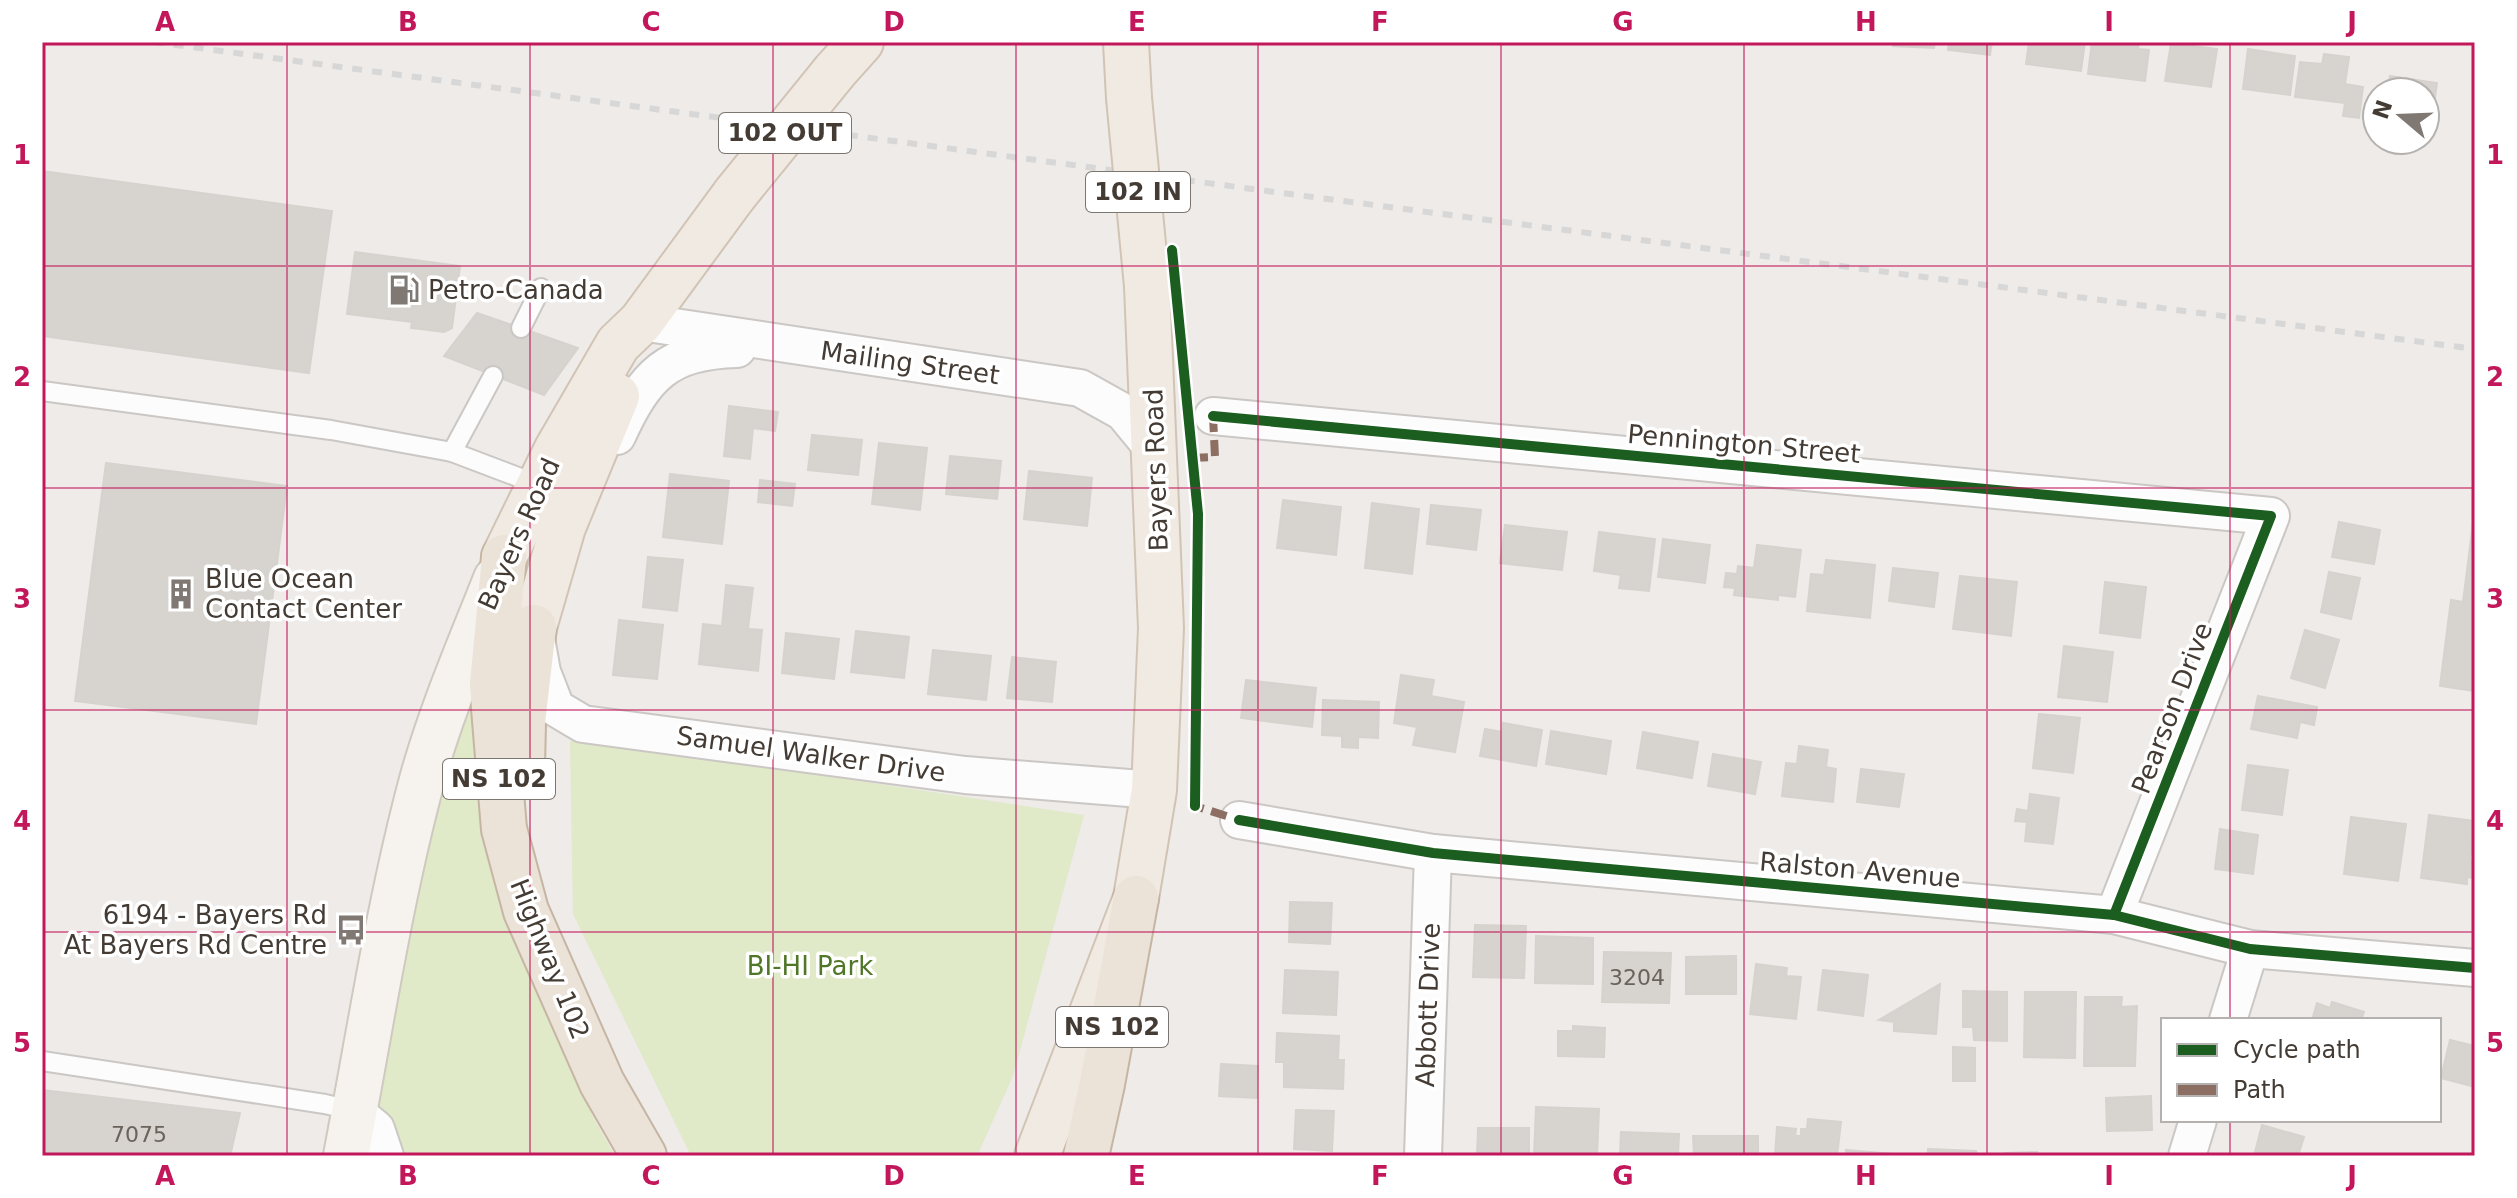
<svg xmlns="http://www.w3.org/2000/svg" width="2517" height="1198" font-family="'DejaVu Sans',sans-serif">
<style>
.green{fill:#e0e9c8}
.building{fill:#d7d3cf;stroke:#d6d2ce;stroke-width:2}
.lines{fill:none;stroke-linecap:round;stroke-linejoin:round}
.service-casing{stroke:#cbc7c4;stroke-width:22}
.minor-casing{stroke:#cbc7c4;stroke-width:40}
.secondary-casing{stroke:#cfc9c0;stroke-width:48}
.primary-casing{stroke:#d1c4b5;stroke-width:48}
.motorway-casing{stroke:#c6b5a3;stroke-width:48}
.service{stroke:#fcfcfc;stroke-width:18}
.minor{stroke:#fcfcfc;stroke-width:36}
.secondary{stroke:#f6f3ee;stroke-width:44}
.primary{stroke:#f1eae2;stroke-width:44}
.motorway{stroke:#ebe2d8;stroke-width:44}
.rail{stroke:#d8d7d7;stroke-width:6;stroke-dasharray:10 10;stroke-linecap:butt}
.primary-bridge-casing{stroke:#d1c4b5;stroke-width:48;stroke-linecap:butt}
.primary-bridge{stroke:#f1eae2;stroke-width:44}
.quiet{stroke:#8d6e63;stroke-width:8;stroke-dasharray:16 8;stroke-linecap:butt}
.cycleway-casing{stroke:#fff;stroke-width:15}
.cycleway{stroke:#1b5e20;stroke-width:10}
.grid{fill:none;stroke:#c2185b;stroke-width:2;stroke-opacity:0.55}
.labels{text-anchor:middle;stroke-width:7;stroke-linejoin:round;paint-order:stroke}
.number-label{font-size:22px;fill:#6a635c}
.shield{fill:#fff;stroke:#7c7671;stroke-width:2}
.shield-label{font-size:24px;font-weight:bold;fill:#443c34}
.poi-label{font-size:26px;fill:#443c34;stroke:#fff;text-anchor:start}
.street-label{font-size:26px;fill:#443c34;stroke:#fff}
.park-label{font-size:26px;fill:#507628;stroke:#fff}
.neatline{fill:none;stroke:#c2185b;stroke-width:3}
.grid-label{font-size:26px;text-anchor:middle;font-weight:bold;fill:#c2185b}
</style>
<rect width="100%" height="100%" fill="#eeebe8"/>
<g class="green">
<polygon points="474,693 507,903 593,1117 615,1156 399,1156 400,1148 376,1098 442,771"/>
<polygon points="570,741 695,756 1084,815 1013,1076 977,1156 691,1156 573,914"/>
</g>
<g class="building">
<polygon points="1893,42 1935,42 1934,48 1893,46"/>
<polygon points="1949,42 1992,42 1990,55 1948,50"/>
<polygon points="2029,42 2085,42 2081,71 2026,64"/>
<polygon points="2092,42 2139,42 2138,49 2149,50 2145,81 2088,74"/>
<polygon points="2171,43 2217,49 2211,87 2165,81"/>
<polygon points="2248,49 2295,56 2290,95 2243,89"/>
<polygon points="2324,54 2349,57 2345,84 2363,87 2359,118 2343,116 2345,103 2295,97 2300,62 2322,64"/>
<polygon points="2390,76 2437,83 2429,140 2425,139 2425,92 2388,92"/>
<polygon points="42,171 332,211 309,373 42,336"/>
<polygon points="355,252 460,266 452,328 444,332 411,328 412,322 347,314"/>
<polygon points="477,313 521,328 578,348 544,395 444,356"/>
<polygon points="729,406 778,412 775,431 753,428 750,459 724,456"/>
<polygon points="812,435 862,440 858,475 808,470"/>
<polygon points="879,443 927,448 920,510 872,504"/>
<polygon points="950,456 1001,461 997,499 946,494"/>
<polygon points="106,463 287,486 256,724 75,701"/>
<polygon points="1029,471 1092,478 1087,526 1024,519"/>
<polygon points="670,474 729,481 722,544 663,537"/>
<polygon points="760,480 795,484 792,506 758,502"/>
<polygon points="1283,500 1341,507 1336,555 1277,548"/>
<polygon points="1372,503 1419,509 1412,574 1365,568"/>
<polygon points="1431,505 1481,510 1476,550 1427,544"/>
<polygon points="2475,508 2475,691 2440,686 2451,600 2463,602"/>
<polygon points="2339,522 2380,530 2374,564 2332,557"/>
<polygon points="1505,525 1567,532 1562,570 1500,563"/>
<polygon points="1599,532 1655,539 1649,591 1619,588 1621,575 1594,571"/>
<polygon points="1663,539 1710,545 1705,583 1658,577"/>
<polygon points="1757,545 1801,550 1795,597 1778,595 1778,600 1734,595 1735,588 1724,587 1726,573 1737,574 1738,566 1754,568"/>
<polygon points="648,557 683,560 677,611 643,607"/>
<polygon points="1826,560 1875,565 1870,618 1807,611 1811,574 1824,575"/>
<polygon points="1893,568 1938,573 1934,607 1889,601"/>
<polygon points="2329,572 2360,578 2351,619 2321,612"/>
<polygon points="1960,576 2017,582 2011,636 1953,629"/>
<polygon points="2105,582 2146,587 2140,638 2100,633"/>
<polygon points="726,585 753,588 748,629 762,630 758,671 699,664 703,624 722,626"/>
<polygon points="619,620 663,625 657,679 613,675"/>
<polygon points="2305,630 2339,640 2325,688 2291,678"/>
<polygon points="856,631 909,637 904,678 851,672"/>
<polygon points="786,633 839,639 834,679 782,673"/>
<polygon points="2064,646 2113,652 2107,702 2058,697"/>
<polygon points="933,650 991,656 986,700 928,694"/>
<polygon points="1012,657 1056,662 1052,702 1007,698"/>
<polygon points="1401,675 1434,680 1431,696 1464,702 1455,752 1413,745 1417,727 1394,723"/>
<polygon points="1246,680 1316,688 1312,727 1241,718"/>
<polygon points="2258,696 2317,707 2314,725 2300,722 2297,738 2251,729"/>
<polygon points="1323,700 1379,702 1378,738 1358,737 1358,748 1342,747 1342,736 1322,735"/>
<polygon points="2039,714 2080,718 2073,773 2033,768"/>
<polygon points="1503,723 1542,730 1536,766 1480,756 1485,729 1502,732"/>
<polygon points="1551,731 1611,741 1606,774 1546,764"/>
<polygon points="1643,732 1698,742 1692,778 1637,768"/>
<polygon points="1799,746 1828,750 1826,767 1836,769 1833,802 1782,796 1786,763 1797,764"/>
<polygon points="1713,754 1761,762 1755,794 1708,786"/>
<polygon points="2248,765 2288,770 2282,815 2242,810"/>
<polygon points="1861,769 1904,774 1899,807 1857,802"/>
<polygon points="2030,794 2059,798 2053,844 2025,841 2027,822 2015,821 2017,809 2028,811"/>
<polygon points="2429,815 2475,821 2470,860 2475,861 2475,878 2467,877 2467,884 2421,878"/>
<polygon points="2351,817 2406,824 2398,881 2344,874"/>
<polygon points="2220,829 2258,835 2253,874 2215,869"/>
<polygon points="1290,902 1332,903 1330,944 1289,942"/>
<polygon points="1475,925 1526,926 1524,978 1473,977"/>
<polygon points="1536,936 1593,938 1593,984 1535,983"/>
<polygon points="1604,952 1671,953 1669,1003 1602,1002"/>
<polygon points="1736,956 1736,994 1686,994 1686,957"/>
<polygon points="1756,964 1787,968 1786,976 1801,977 1796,1019 1750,1014"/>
<polygon points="1285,970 1338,972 1336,1015 1283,1013"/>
<polygon points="1823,970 1868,975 1863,1016 1818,1010"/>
<polygon points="1940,984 1936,1034 1894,1031 1894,1022 1879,1020"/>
<polygon points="1963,991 2007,992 2007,1041 1974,1040 1973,1027 1963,1027"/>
<polygon points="2025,992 2076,992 2075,1058 2024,1057"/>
<polygon points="2085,997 2122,997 2121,1007 2137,1006 2135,1066 2084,1066"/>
<polygon points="2332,1002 2364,1012 2361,1020 2312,1020 2317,1003 2330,1008"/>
<polygon points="1573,1026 1605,1028 1604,1057 1558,1056 1558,1031 1573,1031"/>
<polygon points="1277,1033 1339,1036 1338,1060 1344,1060 1343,1089 1284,1087 1284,1062 1276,1062"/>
<polygon points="2450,1040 2475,1046 2475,1087 2441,1078"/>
<polygon points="1953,1047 1975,1048 1975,1081 1953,1081"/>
<polygon points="1221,1064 1258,1066 1257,1098 1219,1096"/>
<polygon points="42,1090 240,1113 230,1156 42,1156"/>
<polygon points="2151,1096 2152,1130 2107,1131 2106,1098"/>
<polygon points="1536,1107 1599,1109 1597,1156 1534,1156"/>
<polygon points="1296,1110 1334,1111 1332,1151 1294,1149"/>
<polygon points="1808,1119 1841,1122 1837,1156 1775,1156 1777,1127 1796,1129 1795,1136 1801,1136 1801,1129 1807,1129"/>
<polygon points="2262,1125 2304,1137 2298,1156 2254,1156"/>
<polygon points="1478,1128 1529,1128 1529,1156 1477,1156"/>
<polygon points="1621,1132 1679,1134 1678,1156 1620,1156"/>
<polygon points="1693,1136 1758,1136 1758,1156 1694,1156"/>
<polygon points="1928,1149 1976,1151 1976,1156 1928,1156"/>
<polygon points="1846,1150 1906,1155 1846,1156"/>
<polygon points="2037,1152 2037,1156 2005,1156 2005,1153"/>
</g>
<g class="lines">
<g class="service-casing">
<g id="service">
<polyline points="521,328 541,288"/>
<polyline points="42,391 331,430 452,452 539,485"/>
<polyline points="452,452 493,376"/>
<polyline points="42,1061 325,1104 354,1111"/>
</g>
</g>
<g class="minor-casing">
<g id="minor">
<polyline points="641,322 1080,388 1123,412 1156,452"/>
<polyline points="1213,416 2271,516 2114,915"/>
<path d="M617 436C645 375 667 351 737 349"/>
<polyline points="537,644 542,672 556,708 583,724 965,775 1154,790"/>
<polyline points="1239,820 1433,853 2114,915 2250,949 2475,968"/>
<polyline points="2228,1020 2250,949"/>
<polyline points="354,1111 376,1129 385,1156"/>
<polyline points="1423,1156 1433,853"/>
<polyline points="2187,1156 2198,1120"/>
</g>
</g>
<g class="secondary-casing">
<path id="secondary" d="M346 1156C370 1031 389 903 422 780 441 711 470 645 496 579"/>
</g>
<g class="primary-casing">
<g id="primary">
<polyline points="1126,42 1129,98"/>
<polyline points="835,71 861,42"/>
<polyline points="504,557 557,449 618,344 641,322 735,194"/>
<polyline points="534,627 563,527 617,396"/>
<polyline points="1037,1156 1136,898 1154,790 1161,628 1147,286"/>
</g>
</g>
<g class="motorway-casing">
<g id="motorway">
<polyline points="504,557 492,684 504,829 526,911 602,1083 644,1156"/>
<polyline points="522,768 523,722 534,627"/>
<polyline points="1086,1156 1102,1084 1136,898"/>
</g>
</g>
<use href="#service" class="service"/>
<use href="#minor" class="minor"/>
<use href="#secondary" class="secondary"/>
<use href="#primary" class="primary"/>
<use href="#motorway" class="motorway"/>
<polyline class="rail" points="154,42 1267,191 2475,349"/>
<g class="primary-bridge-casing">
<g id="primary-bridge">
<polyline points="1129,98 1147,286"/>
<polyline points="735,194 835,71"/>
</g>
</g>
<use href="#primary-bridge" class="primary-bridge"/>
<g class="quiet">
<polyline points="1192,458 1215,457 1213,416"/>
<polyline points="1195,799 1195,806 1239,820"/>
</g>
<g class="cycleway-casing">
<g id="cycleway">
<polyline points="1172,250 1198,514 1195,806"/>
<polyline points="1213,416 2271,516 2114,915"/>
<polyline points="1239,820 1433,853 2114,915 2250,949 2475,968"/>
</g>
</g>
<use href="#cycleway" class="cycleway"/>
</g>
<path class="grid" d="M287 42V1156M530 42V1156M773 42V1156M1016 42V1156M1258 42V1156M1501 42V1156M1744 42V1156M1987 42V1156M2230 42V1020M42 266H2475M42 488H2475M42 710H2475M42 932H2475M2230 1120V1156"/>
<defs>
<g id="fuel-bare" transform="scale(2.4)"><path d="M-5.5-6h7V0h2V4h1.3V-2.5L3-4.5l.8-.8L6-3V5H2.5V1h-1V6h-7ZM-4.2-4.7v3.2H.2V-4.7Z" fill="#807973" stroke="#fff" stroke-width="2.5" paint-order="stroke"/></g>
<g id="building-bare" transform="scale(2.4)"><path d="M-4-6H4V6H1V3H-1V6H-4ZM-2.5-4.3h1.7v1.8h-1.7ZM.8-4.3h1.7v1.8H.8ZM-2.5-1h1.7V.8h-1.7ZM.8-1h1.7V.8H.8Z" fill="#807973" stroke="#fff" stroke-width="2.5" paint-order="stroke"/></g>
<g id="bus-bare" transform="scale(2.4)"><path d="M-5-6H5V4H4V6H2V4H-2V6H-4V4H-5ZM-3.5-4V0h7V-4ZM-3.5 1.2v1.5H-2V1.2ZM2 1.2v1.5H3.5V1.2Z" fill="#807973" stroke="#fff" stroke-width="2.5" paint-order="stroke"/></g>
</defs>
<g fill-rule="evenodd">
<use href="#fuel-bare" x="404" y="290"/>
<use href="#building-bare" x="181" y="594"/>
<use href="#bus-bare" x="351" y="930"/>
</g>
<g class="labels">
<g class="number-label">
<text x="1637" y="985">3204</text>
<text x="139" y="1142">7075</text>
</g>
<g class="shield">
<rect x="719" y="113" width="132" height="40" rx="6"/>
<rect x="1086" y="172" width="104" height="40" rx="6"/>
<rect x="443" y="759" width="112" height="40" rx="6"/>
<rect x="1056" y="1007" width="112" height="40" rx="6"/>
</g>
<g class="shield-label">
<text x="785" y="141">102 OUT</text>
<text x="1138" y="200">102 IN</text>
<text x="499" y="787">NS 102</text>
<text x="1112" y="1035">NS 102</text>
</g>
<g class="poi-label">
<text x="428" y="299">Petro-Canada</text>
<text x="205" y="588">Blue Ocean<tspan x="205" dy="30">Contact Center</tspan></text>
<text x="327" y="924" text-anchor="end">6194 - Bayers Rd<tspan x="327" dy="30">At Bayers Rd Centre</tspan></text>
</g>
<g class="street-label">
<text transform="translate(910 363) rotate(8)" y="9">Mailing Street</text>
<text transform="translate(1744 444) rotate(5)" y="9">Pennington Street</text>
<text transform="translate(1156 470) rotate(-92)" y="9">Bayers Road</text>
<text transform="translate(519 534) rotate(-66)" y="9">Bayers Road</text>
<text transform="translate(2172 708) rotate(-69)" y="9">Pearson Drive</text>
<text transform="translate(811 754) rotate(8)" y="9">Samuel Walker Drive</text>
<text transform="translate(1860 870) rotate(5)" y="9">Ralston Avenue</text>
<text transform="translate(550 959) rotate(68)" y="9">Highway 102</text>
<text transform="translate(1428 1005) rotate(-88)" y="9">Abbott Drive</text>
</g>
<g class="park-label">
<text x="810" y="975">BI-HI Park</text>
</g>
</g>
<rect width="2517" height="1198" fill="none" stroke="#ffffff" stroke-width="88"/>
<rect x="2161" y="1018" width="280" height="104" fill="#ffffff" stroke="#b4b1ae" stroke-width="2"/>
<rect x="2177" y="1044" width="40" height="12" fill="#1b5e20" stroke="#b4b1ae" stroke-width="2"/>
<text x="2233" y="1058" font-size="24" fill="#443c34">Cycle path</text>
<rect x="2177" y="1084" width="40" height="12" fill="#8d6e63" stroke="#b4b1ae" stroke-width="2"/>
<text x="2233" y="1098" font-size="24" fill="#443c34">Path</text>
<g transform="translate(2401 116) rotate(289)"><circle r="38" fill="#ffffff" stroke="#b4b1ae" stroke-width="2"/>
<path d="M0-6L14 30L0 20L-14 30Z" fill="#807973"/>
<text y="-12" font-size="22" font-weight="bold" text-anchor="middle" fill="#443c34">N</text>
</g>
<rect x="44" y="44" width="2429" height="1110" class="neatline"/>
<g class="grid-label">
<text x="165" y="31">A</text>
<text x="408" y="31">B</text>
<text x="651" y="31">C</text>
<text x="894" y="31">D</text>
<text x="1137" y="31">E</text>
<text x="1380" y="31">F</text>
<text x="1623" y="31">G</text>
<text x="1866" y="31">H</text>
<text x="2109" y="31">I</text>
<text x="2352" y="31">J</text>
<text x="22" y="164">1</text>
<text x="2495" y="164">1</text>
<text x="22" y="386">2</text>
<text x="2495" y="386">2</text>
<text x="22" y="608">3</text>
<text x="2495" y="608">3</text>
<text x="22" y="830">4</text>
<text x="2495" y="830">4</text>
<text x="22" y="1052">5</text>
<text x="2495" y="1052">5</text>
<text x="165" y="1185">A</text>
<text x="408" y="1185">B</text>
<text x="651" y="1185">C</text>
<text x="894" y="1185">D</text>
<text x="1137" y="1185">E</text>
<text x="1380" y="1185">F</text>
<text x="1623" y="1185">G</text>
<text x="1866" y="1185">H</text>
<text x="2109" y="1185">I</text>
<text x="2352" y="1185">J</text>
</g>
</svg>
